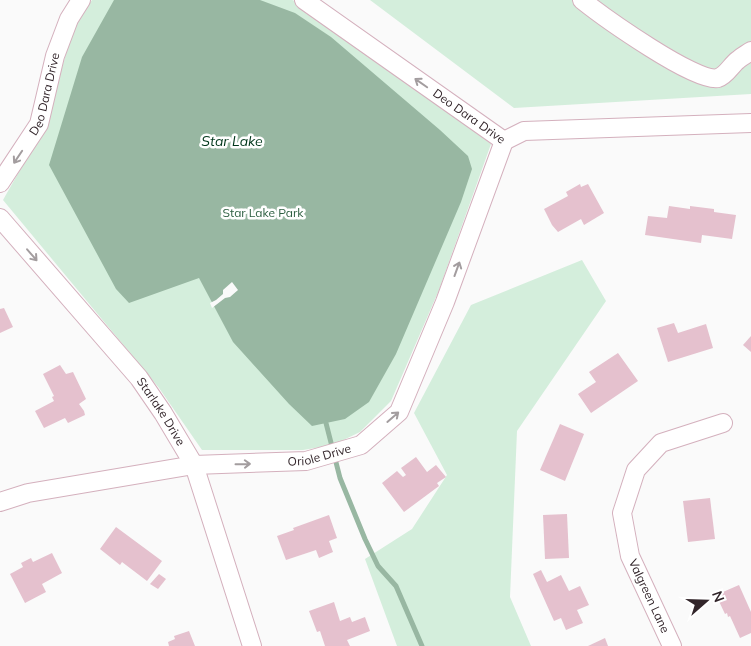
<svg xmlns="http://www.w3.org/2000/svg" width="751" height="646" font-family="Mulish,sans-serif">
<style>
.green{fill:#d4eedc}
.water{fill:#98b7a2}
.pier{fill:#fafafa}
.lines{fill:none;stroke-linecap:round;stroke-linejoin:round}
.stream{stroke:#98b7a2;stroke-width:5}
.building{fill:#e5c1ce}
.minor-casing{stroke:#d4b0bd;stroke-width:20}
.minor{stroke:#fff;stroke-width:18}
.oneway{stroke:#a39d9f}
.labels{text-anchor:middle;stroke-width:5;stroke-linejoin:round;paint-order:stroke}
.street-label{font-size:12px;fill:#32252a;stroke:#fff}
.park-label{font-size:12px;fill:#2d5f41;stroke:#fff}
.water-label{font-size:14px;font-style:italic;fill:#00371b;stroke:#fff}
</style>
<rect width="100%" height="100%" fill="#fafafa"/>
<g class="green">
<polygon points="92,0 292,0 304,4 491,144 439,290 391,401 360,432 333,445 303,450 202,450 159,388 3,200 46,124 75,22"/>
<polygon points="370,0 751,0 751,94 514,108"/>
<polygon points="582,260 606,301 517,431 510,597 531,646 397,646 365,559 412,529 447,475 414,413 471,305"/>
</g>
<polygon class="water" points="114,0 260,0 295,13 331,37 440,130 468,156 472,169 461,202 396,354 369,402 345,419 312,426 289,404 233,342 199,278 129,303 116,289 49,165 82,57"/>
<polygon class="pier" points="232,282 238,290 230,297 225,298 212,308 210,303 216,300 223,294 223,290"/>
<g class="lines">
<polyline class="stream" points="326,423 340,478 365,539 378,566 396,586 422,646"/>
</g>
<g class="building">
<polygon points="580,184 581,187 588,184 604,213 584,225 581,219 558,232 552,225 544,209 568,196 566,192"/>
<polygon points="669,206 690,209 690,206 714,209 714,212 736,215 732,239 702,235 701,243 645,235 648,216 667,218"/>
<polygon points="4,308 13,327 0,333 0,309"/>
<polygon points="674,323 678,333 706,324 713,348 668,362 657,328"/>
<polygon points="751,336 751,352 743,345"/>
<polygon points="618,353 638,381 591,413 578,394 596,382 589,372"/>
<polygon points="60,365 66,374 73,372 86,399 79,404 84,411 85,415 68,423 65,418 44,428 35,411 54,401 52,397 54,396 43,374"/>
<polygon points="560,424 584,434 565,481 540,470"/>
<polygon points="416,457 427,472 436,465 446,477 437,483 439,486 404,512 382,483 397,471 403,477 406,475 401,468"/>
<polygon points="710,498 715,539 688,542 683,501"/>
<polygon points="567,514 569,558 545,559 543,515"/>
<polygon points="329,515 337,538 329,541 333,552 319,558 316,550 286,560 277,536 294,530 293,528"/>
<polygon points="116,527 162,561 147,581 122,562 120,565 100,549"/>
<polygon points="52,553 62,573 42,584 46,592 25,603 10,574 23,567 21,563 31,558 33,562"/>
<polygon points="541,570 547,582 561,575 569,591 580,586 589,605 577,610 583,623 566,630 561,618 554,621 533,574"/>
<polygon points="159,574 166,579 158,589 150,584"/>
<polygon points="739,585 751,612 751,633 740,638 730,616 728,617 727,613 725,614 716,595"/>
<polygon points="334,602 340,621 350,617 352,622 365,617 370,631 347,640 350,646 325,646 320,631 317,632 309,611"/>
<polygon points="189,631 195,646 169,646 168,642 175,639 174,636"/>
<polygon points="605,638 608,646 588,646"/>
</g>
<g class="lines">
<g class="minor-casing">
<g id="minor">
<path id="s1" d="M304 0 504 141"/>
<path d="M582 0C602 16 697 84 718 78 727 75 731 65 738 60 742 56 747 54 751 51"/>
<polyline points="504,141 524,131 751,123"/>
<path id="s2" d="M0 183 39 124 55 56 69 19 81 0"/>
<path id="s3" d="M0 218 139 378 163 413 194 465 252 646"/>
<path id="s4" d="M0 502 28 493 194 465 306 461 361 445 399 412 445 302 504 141"/>
<polyline points="672,646 630,556 622,513 636,470 661,443 723,423"/>
</g>
</g>
<use href="#minor" class="minor"/>
</g>
<defs><path id="oneway-shaft" d="M-6 0H5M1.5-3L5.5 0L1.5 3" fill="none" stroke-width="1.6" stroke-linecap="round" stroke-linejoin="round" transform="scale(1.25)"/></defs>
<g class="oneway">
<use href="#oneway-shaft" transform="translate(421 83) rotate(-145)"/>
<use href="#oneway-shaft" transform="translate(18 157) rotate(124)"/>
<use href="#oneway-shaft" transform="translate(32 255) rotate(49)"/>
<use href="#oneway-shaft" transform="translate(457 269) rotate(-70)"/>
<use href="#oneway-shaft" transform="translate(393 417) rotate(-41)"/>
<use href="#oneway-shaft" transform="translate(243 464) rotate(-1)"/>
</g>
<g class="labels">
<g class="street-label">
<text dy="4" stroke="none"><textPath href="#s2" startOffset="101">Deo Dara Drive</textPath></text>
<text dy="4" stroke="none"><textPath href="#s1" startOffset="202">Deo Dara Drive</textPath></text>
<text dy="4" stroke="none"><textPath href="#s3" startOffset="252">Starlake Drive</textPath></text>
<text dy="4" stroke="none"><textPath href="#s4" startOffset="324">Oriole Drive</textPath></text>
<text transform="translate(649 596) rotate(65)" y="4">Valgreen Lane</text>
</g>
<g class="park-label">
<text x="263" y="217">Star Lake Park</text>
</g>
<g class="water-label">
<text x="232" y="146">Star Lake</text>
</g>
</g>
<g transform="translate(706 601) rotate(70)" stroke="#ffffff" stroke-width="4" paint-order="stroke">
<path d="M0-4L9 19L0 12L-9 19Z" fill="#32252a"/>
<text y="-8" font-size="14" font-weight="bold" text-anchor="middle" fill="#32252a">N</text>
</g>
</svg>
